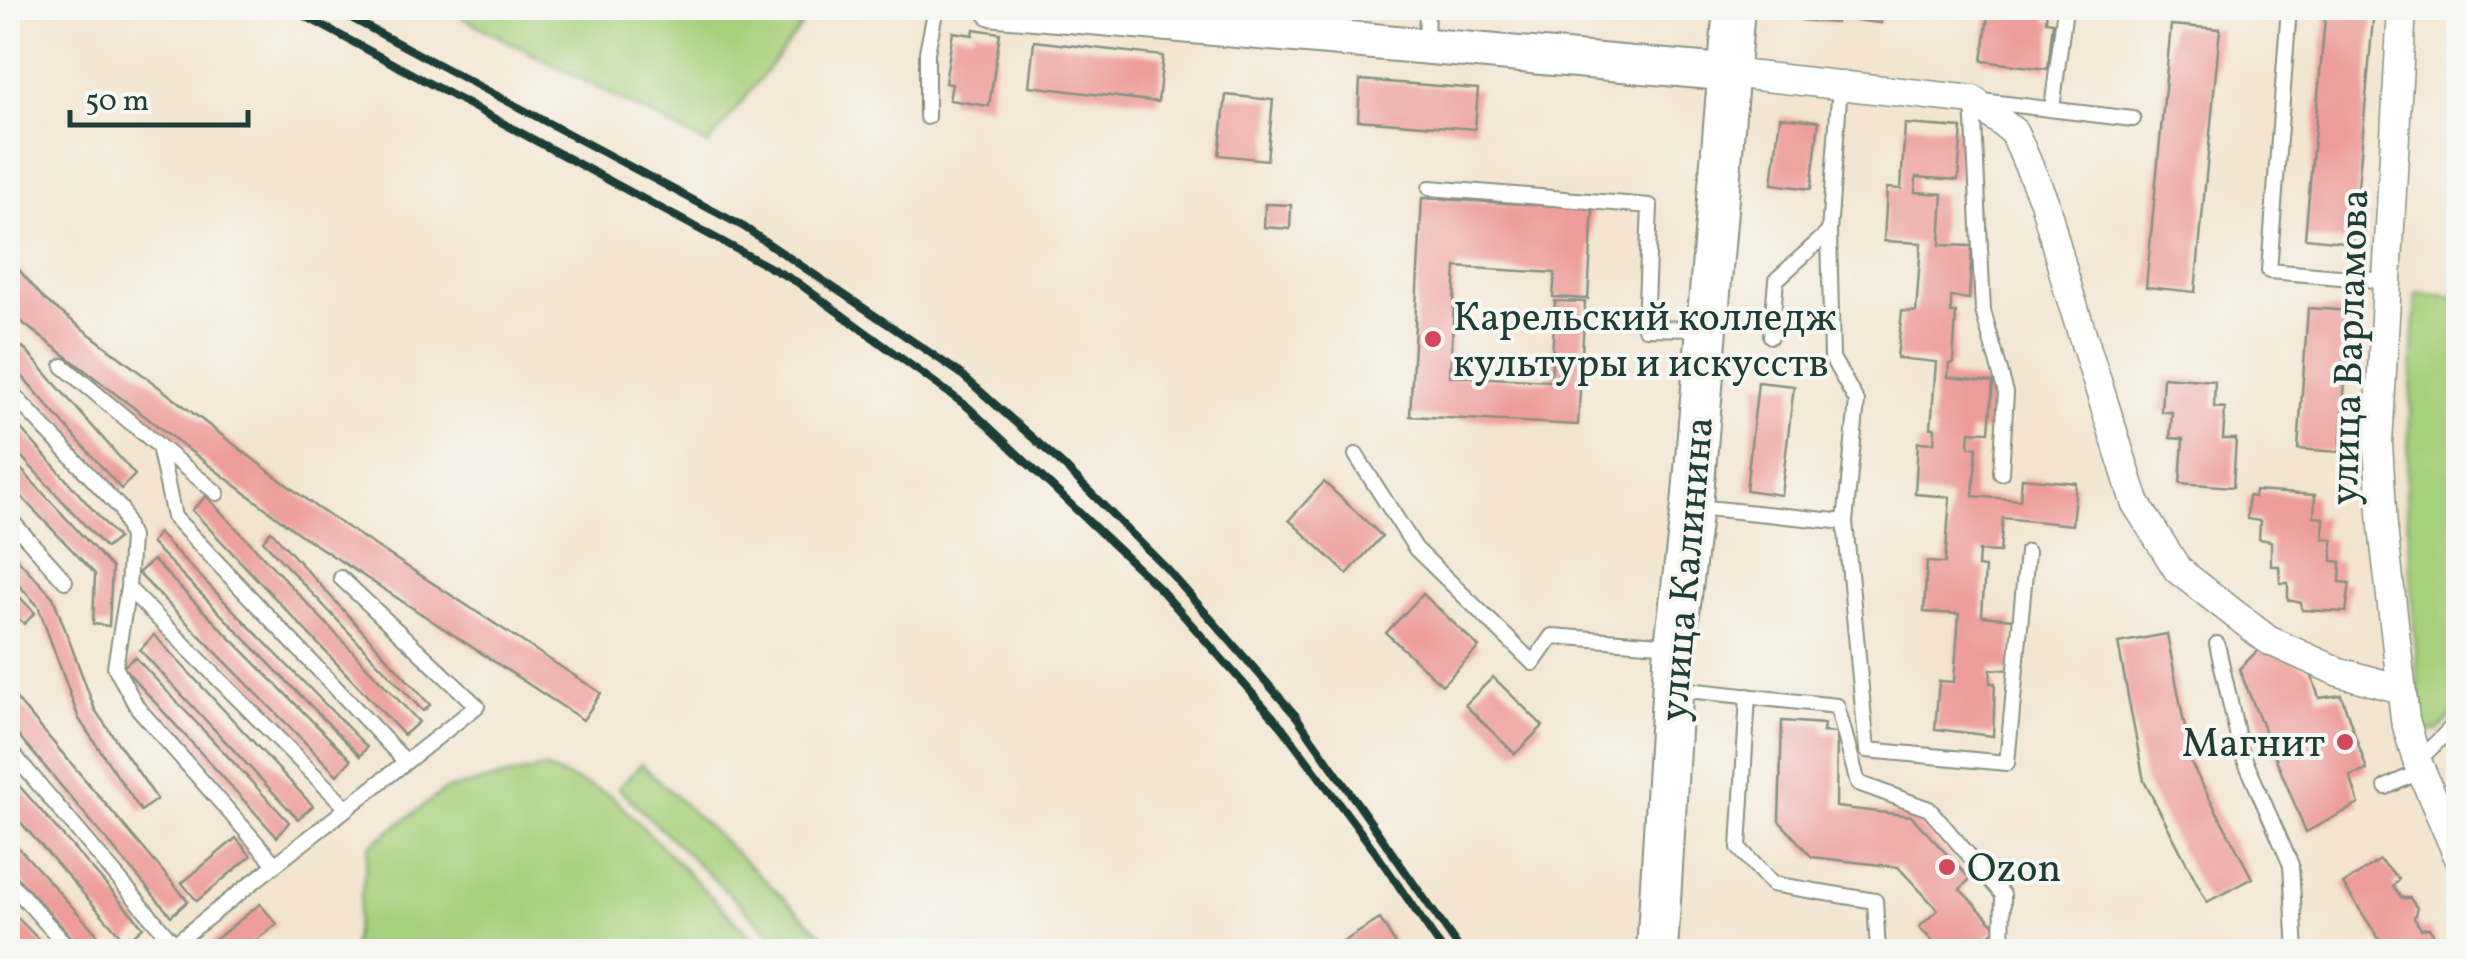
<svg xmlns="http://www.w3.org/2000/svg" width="2466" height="959" font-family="Vollkorn,serif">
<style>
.green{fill:#a7d07b;stroke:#638658;stroke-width:2.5}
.building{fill:#ed9c99}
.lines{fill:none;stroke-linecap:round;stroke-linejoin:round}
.service-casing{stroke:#899182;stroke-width:18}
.minor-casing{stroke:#899182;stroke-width:31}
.tertiary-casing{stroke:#899182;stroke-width:39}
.secondary-casing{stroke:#899182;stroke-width:44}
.service{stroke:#fff;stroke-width:14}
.minor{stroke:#fff;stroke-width:28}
.tertiary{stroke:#fff;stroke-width:35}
.secondary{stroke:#fff;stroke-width:40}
.rail{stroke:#1f3d34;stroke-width:8}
.poi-dot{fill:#d1495b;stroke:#f6f6f2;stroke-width:4}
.labels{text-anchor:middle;stroke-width:8;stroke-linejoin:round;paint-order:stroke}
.poi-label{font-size:40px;fill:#1f3d34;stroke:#f6f6f2;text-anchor:start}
.street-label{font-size:40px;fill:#1f3d34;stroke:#f6f6f2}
</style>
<rect width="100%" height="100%" fill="#f6f6f2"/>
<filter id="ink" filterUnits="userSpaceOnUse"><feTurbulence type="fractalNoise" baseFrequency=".01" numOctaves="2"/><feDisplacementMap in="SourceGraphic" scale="20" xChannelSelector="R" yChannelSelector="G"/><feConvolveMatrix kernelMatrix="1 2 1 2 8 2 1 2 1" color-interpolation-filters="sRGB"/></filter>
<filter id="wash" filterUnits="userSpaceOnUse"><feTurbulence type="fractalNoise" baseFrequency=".0048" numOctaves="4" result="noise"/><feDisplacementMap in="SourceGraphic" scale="40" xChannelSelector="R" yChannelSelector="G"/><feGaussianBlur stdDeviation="2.25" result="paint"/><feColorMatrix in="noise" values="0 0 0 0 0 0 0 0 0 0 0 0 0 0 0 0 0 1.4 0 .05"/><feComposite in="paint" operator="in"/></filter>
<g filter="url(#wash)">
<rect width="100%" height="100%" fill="#f3e5cf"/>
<g class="green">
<polygon points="444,8 678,8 802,26 708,145"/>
<polygon points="2416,293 2458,297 2458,709 2438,731 2421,730 2406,496"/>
<polygon points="641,764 840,951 789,951 618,788"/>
<polygon points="544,768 611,795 765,951 352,951 369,846 445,790"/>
</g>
<g id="blocks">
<g class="building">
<polygon points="1804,8 1883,8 1881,23 1836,18 1836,23 1802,20"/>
<polygon points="1989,8 2047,8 2046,21 2053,22 2048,69 1982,61"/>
<polygon points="2326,8 2374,8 2353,243 2305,238"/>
<polygon points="2171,25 2220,29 2195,292 2146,287"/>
<polygon points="974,29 1000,33 989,106 949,100 952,84 945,83 953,32 973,35"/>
<polygon points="1034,41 1163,56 1158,102 1029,86"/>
<polygon points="1360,80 1478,89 1475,129 1358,120"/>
<polygon points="1226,95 1273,100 1267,160 1219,155"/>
<polygon points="1780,117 1819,121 1811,189 1772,184"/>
<polygon points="1905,124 1962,128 1958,180 1916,177 1915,192 1943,194 1940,245 1972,246 1969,299 1951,297 1951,313 1956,313 1953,363 1949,364 1948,377 1993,382 1989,432 1970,431 1969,447 1977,447 1973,496 2020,500 2022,478 2076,483 2072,525 2003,518 2000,552 1979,551 1978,567 1985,568 1982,616 2013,619 2010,670 1991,669 1990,683 1995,683 1993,736 1935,729 1939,681 1954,682 1959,614 1924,612 1927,562 1945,563 1950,497 1915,494 1918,442 1934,443 1935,428 1931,428 1936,362 1897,358 1902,311 1916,312 1921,243 1884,241 1887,188 1901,189"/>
<polygon points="1422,198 1593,208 1588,299 1553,297 1555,273 1456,267 1450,376 1551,381 1555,301 1585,302 1578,425 1410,416"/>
<polygon points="1265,204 1291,205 1290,229 1264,227"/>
<polygon points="8,257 45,300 316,507 601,693 583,720 298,533 24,324 8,305"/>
<polygon points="2308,308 2350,311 2340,452 2298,449"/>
<polygon points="23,347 135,475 121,489 8,360"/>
<polygon points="2163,377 2215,381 2214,407 2225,408 2223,439 2236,439 2233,487 2180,483 2183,439 2170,438 2172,412 2161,412"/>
<polygon points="1758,382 1794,386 1781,495 1746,490"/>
<polygon points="8,414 118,538 106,548 8,442"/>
<polygon points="8,455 112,568 109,626 93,624 95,574 8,483"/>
<polygon points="1324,482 1382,536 1347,574 1289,520"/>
<polygon points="2255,491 2315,495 2314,517 2324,518 2323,538 2333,540 2332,561 2341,562 2340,582 2350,583 2346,612 2302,610 2301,603 2288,600 2288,583 2280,583 2279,566 2271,566 2271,541 2259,539 2260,521 2247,519 2248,496 2254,497"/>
<polygon points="206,496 419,722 404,735 192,510"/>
<polygon points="271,531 430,705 423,711 263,541"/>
<polygon points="158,533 367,747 360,756 151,543"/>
<polygon points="8,549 53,597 95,710 157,799 141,811 79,719 38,606 8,573"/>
<polygon points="153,560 351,760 337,775 138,573"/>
<polygon points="8,585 35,613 24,624 8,607"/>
<polygon points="1423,594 1479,647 1442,685 1386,633"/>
<polygon points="2167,634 2192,765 2252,878 2207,902 2144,781 2118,643"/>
<polygon points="154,635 313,806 298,819 140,650"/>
<polygon points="2264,644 2310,670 2319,698 2341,695 2367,770 2350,776 2359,804 2306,832 2239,669"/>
<polygon points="135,657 289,822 277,837 123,667"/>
<polygon points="1493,677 1543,726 1515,754 1465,705"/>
<polygon points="8,689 188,901 171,916 8,723"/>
<polygon points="1782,721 1824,724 1823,732 1837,733 1836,807 1911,816 1970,879 1960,889 1997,928 1972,951 1942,951 1919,927 1938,910 1898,867 1812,857 1779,821"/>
<polygon points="8,773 143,927 126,942 8,808"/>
<polygon points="8,836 107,945 100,951 84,951 8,867"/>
<polygon points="236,838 251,856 197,901 182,883"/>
<polygon points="2380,860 2399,879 2393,886 2402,898 2410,898 2417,908 2414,918 2421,929 2429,928 2436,939 2432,946 2436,951 2387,951 2343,884"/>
<polygon points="260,904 277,924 242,951 201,951"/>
<polygon points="8,908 50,951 8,951"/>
<polygon points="1380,919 1400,951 1328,951"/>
</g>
</g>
</g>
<g filter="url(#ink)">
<use href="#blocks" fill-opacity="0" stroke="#899182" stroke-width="2.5"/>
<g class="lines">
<g class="service-casing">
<g id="service">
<polyline points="2289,8 2269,271 2387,281"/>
<polyline points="1426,45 1427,8"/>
<polyline points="1840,85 1829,232 1832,358 1857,402 1845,522 1867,750 2007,763 2027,552"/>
<polyline points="2052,109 2065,8"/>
<polyline points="927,117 927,52 936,8"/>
<polyline points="1430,188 1650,206 1645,328 1701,329"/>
<polyline points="1771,336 1776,280 1829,232"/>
<polyline points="63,366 159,446 174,517 406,762"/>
<polyline points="8,389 121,509 131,537 128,588 347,808"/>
<polyline points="160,447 217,493"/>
<polyline points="1356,455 1416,549 1533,663 1552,636 1674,645"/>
<polyline points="2001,473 2006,393 1983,311 1973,100 2133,119"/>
<polyline points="1697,507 1845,522"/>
<polyline points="8,517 65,581"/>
<polyline points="128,588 115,667 137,707 275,864"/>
<polyline points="2217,644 2241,751 2291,865 2296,952"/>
<polyline points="1678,689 1837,706 1858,783 1929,809 2003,895 2002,952"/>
<polyline points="1748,696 1739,848 1772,884 1875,901 1878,952"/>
<polyline points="8,748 174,944"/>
<polyline points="2418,761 2458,721"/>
<polyline points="2386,787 2421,771"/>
<polyline points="8,880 72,952"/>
<polyline points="164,952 477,706 341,578"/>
</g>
</g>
<g class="minor-casing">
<g id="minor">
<polyline points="2402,8 2378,444 2383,527 2405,719 2417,761 2458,856"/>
<polyline points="1729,73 1973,100 2014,132 2044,201 2068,289 2135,502 2178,570 2268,640 2339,672 2400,689"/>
</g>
</g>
<g class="tertiary-casing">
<polyline id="tertiary" points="994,8 1729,73"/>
</g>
<g class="secondary-casing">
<polyline id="secondary" points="1657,952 1675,645 1692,506 1734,8"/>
</g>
<use href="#service" class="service"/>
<use href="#minor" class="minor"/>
<use href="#tertiary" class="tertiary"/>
<use href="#secondary" class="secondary"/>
<g class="rail">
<polyline points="290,8 797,282 968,407 1160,589 1282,727 1374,850 1444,952"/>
<polyline points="332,8 744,227 960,373 1062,464 1167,569 1296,716 1462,952"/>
</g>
</g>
</g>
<g class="poi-dot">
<circle cx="1433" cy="339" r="10"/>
<circle cx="2345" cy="742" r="10"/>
<circle cx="1947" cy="867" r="10"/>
</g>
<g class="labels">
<g class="poi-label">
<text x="1453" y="330">Карельский колледж<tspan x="1453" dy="46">культуры и искусств</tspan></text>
<text x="2325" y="756" text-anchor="end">Магнит</text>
<text x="1967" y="881">Ozon</text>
</g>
<g class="street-label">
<text transform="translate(2348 347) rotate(-88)" y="14">улица Варламова</text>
<text transform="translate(1685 569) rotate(-85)" y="14">улица Калинина</text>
</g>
</g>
<rect width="2466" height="959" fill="none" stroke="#f6f6f2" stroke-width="40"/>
<path d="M70 110v15h178v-15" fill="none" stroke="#1f3d34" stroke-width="5"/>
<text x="85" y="110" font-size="30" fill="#1f3d34" stroke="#f6f6f2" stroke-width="8" paint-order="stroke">50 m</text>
</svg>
